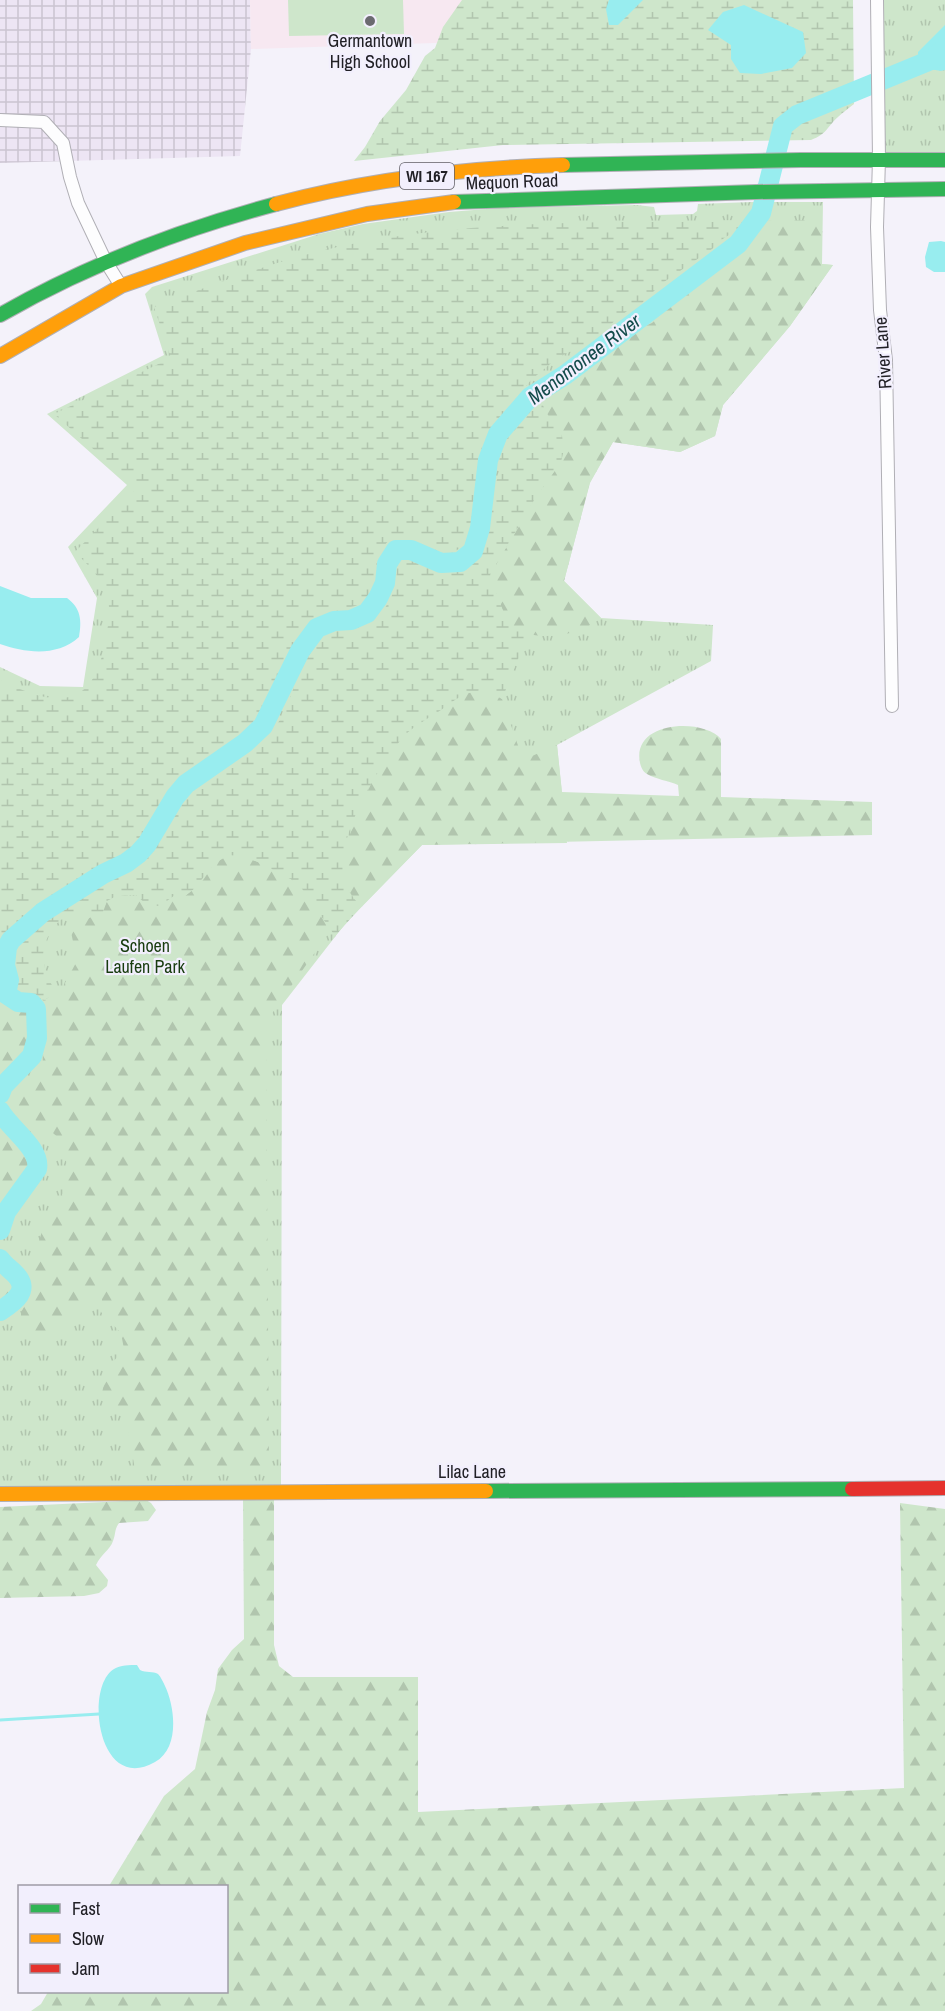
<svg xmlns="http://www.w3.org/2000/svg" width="945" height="2011" font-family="'Archivo Narrow',sans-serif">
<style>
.industrial{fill:url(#industrial-grid)}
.education{fill:#f7e8f1}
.grass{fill:url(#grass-tufts)}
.forest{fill:url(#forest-firs)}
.wetland{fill:url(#wetland-marsh)}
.pitch{fill:#cee6cb}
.water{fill:#98edef}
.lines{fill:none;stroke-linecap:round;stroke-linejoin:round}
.stream{stroke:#98edef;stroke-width:3}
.river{stroke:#98edef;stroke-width:20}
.street-casing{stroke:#b0afb5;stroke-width:14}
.fast-casing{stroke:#b0afb5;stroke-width:16}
.slow-casing{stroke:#b0afb5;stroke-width:16}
.jam-casing{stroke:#b0afb5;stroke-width:16}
.street{stroke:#fdfdfe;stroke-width:12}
.fast{stroke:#30b455;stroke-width:14}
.slow{stroke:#ff9f0a;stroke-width:14}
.jam{stroke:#e5322d;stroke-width:14}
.poi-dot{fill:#6b6a70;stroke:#f2effd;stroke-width:2}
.labels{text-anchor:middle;stroke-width:4.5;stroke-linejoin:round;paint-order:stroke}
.shield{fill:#f2effd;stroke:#605e66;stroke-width:1.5}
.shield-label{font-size:16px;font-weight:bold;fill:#212026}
.poi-label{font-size:18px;fill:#212026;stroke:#f2effd}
.street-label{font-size:18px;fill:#212026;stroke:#f2effd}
.park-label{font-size:18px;fill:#183c0f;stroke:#f2effd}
.water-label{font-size:20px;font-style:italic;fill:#144c4c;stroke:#f2effd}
</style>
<defs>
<pattern id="industrial-grid" width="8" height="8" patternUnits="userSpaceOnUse" patternTransform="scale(1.5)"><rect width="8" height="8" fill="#ede5f4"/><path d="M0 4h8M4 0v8" fill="none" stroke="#cbc4d1"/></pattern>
<pattern id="grass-tufts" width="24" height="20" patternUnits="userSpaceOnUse" patternTransform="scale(1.5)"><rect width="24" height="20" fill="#cee6cb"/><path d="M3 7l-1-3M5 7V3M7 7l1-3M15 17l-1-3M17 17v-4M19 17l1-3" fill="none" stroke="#b1c5ae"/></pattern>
<pattern id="forest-firs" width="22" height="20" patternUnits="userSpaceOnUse" patternTransform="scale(1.5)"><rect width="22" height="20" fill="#cee6cb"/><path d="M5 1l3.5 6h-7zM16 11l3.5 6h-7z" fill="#b1c5ae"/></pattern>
<pattern id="wetland-marsh" width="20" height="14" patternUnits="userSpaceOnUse" patternTransform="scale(1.5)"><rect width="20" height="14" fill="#cee6cb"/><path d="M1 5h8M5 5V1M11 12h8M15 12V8" fill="none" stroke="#b1c5ae"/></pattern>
</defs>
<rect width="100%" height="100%" fill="#f4f2fa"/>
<polygon class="industrial" points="0,0 250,0 251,49 240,156 0,163"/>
<polygon class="education" points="250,0 513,0 465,42 251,49"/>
<g class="grass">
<polygon points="877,0 945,0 945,160 879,159"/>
<polygon points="752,202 823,202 822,264 833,265 790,326 723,405 715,436 680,452 613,442 590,483 564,581 601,618 713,625 711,661 557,745 567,843 422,845 345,924 282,1005 281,1485 0,1488 0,667 40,686 83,687 97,598 68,547 127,485 47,414 164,355 145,294 152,287 319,234 363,224 449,212 499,208 637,205 654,207 656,215 693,214 697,211 698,204"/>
</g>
<g class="forest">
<path d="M822 220V264L833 265 790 326 723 405 715 436 680 452 613 442 590 482 564 581 601 618C596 621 591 625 585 628 566 637 524 642 510 622 500 609 496 591 490 575L534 500 561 462 562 436 545 411 542 402 548 391 559 382 596 362 625 335 652 323 692 287 748 244 758 233 763 221Z"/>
<path d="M481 691 491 692 502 699 523 760 557 745 562 792 679 796 678 785C669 781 655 779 647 774 643 772 641 767 640 763 631 720 704 718 721 739V797L872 802V835L422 845 361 907 349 892 343 877 342 860 354 822 375 775 405 735 463 694Z"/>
<path d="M229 855 241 856 258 862 298 883 325 919 330 931 266 1022 269 1468 135 1469 125 1416 101 1398 107 1369 124 1349 121 1333 101 1312 102 1299C89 1295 87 1310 78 1317 65 1327 50 1332 36 1340L30 1337 21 1318V1312L32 1294 28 1266 36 1251 47 1215 64 1192 68 1169 61 1140 46 1127 22 1112 17 1104V1096L35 1078 43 1063 44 1000 53 995 60 998 67 991 65 983 77 961 70 927 102 912 107 901C131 888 138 902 162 900 171 900 173 895 185 896L201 883 215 863Z"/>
<path d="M0 995 9 1003 31 1009C31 1016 28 1022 28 1028 28 1033 30 1038 29 1043 27 1058 10 1070 0 1081Z"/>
<polygon points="0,1124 29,1155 32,1160 32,1169 10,1190 0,1210"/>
<path d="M0 1273C9 1279 19 1282 14 1294L0 1301Z"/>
<polygon points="243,1498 274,1498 274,1645 279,1666 293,1677 418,1677 418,1812 904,1788 900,1503 945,1509 945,2011 31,2011 41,2004 48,1992 226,1992 226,1886 109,1886 164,1796 195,1769 207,1712 215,1690 218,1669 232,1650 244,1639"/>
<path d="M146 1500 151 1503 156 1510 148 1521 119 1523C114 1530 116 1534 113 1541 110 1550 101 1554 96 1565L108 1580 107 1586 99 1593 84 1596 0 1598V1507Z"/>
</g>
<g class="wetland">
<path d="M462 0H853L854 104C849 108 843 112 838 117 827 127 827 134 811 140L503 145 354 161 365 147 380 121 406 90 425 56 435 48 443 27Z"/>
<path d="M746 220 739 229 724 238 712 249 661 284 639 306 627 311 578 351 569 352 556 359 531 380 490 431 482 448 473 507 472 533 465 545 452 553C446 552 439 552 434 549 429 545 426 540 419 538 414 536 406 537 401 537 367 539 388 586 368 601 364 604 360 604 355 606 332 612 320 613 303 632L262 719 236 735 227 745 178 782 164 799 139 844 127 855 90 873 67 890 39 905 22 919 6 936 1 950 2 957 0 964 4 976 2 997 0 995V680C53 706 93 713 105 642 108 627 112 607 106 592 101 577 86 563 75 552L137 488 54 414 171 358 154 307C220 282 287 256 357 243 482 219 618 223 746 220Z"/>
<path d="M542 402 545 411 562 436 564 449 561 462 534 500 490 575 503 611 512 625 528 634 502 699C477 682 463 694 441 710 429 718 414 726 404 736 378 766 337 835 343 876 345 888 353 897 361 907L335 936 298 883 258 862 241 856 228 855 215 863 194 889 185 896 175 895 160 906 147 905 136 895H118L107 901 103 912 95 916C89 914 83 911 77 912 55 916 40 943 44 964 46 976 53 988 60 998L53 995 44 1000 31 994 21 996 16 988C17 982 19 977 18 972 15 961 10 957 16 946L51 916 78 900 97 885 136 864 163 832 187 793 205 782 233 762 249 747 271 733 284 714 301 668 321 637 327 632 337 628 362 624 383 612 392 595 396 583 398 559C414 550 444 585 476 560 492 548 487 512 490 494 492 486 498 481 499 473 501 463 497 450 503 441 505 438 510 435 513 432 523 422 530 410 542 402Z"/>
</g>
<polygon class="pitch" points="288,0 403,0 404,34 289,36"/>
<g class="water">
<polygon points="609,0 643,0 618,25 609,25 606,9"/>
<polygon points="744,5 803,32 806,53 792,68 761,74 740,73 731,59 731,45 708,30 723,12"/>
<polygon points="945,25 945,70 941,71 918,67 918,52"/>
<polygon points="941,241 945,242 945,272 934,272 926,267 925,257 929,242"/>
<path d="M0 586 31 598H67C81 608 82 621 79 637 57 657 26 653 0 644Z"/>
<path d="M137 1665 140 1670C146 1673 153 1671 158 1674 161 1677 163 1682 165 1686 175 1707 180 1748 155 1762 98 1795 84 1687 114 1669 120 1665 130 1665 137 1665Z"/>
</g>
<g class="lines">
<polyline class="stream" points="0,1720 99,1714"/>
<g class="river">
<polyline points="0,1094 3,1086 32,1056 37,1038 36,1009 31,1003 18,1002 6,994 9,980 5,965 7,947 11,940 43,912 103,874 126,863 138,854 147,844 175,797 186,784 245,743 263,726 300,651 317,628 334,621 351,620 367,613 378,598 385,583 387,564 396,550 411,550 441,563 460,562 473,551 480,528 488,460 498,434 530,397 565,375 738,244 761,213 783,126 797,115 931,60 945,48"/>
<path d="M0 1111C9 1128 41 1148 37 1169L6 1212 0 1230"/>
<path d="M0 1259C4 1265 9 1268 14 1273 32 1290 14 1302 0 1311"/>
</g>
<g class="street-casing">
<g id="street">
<polyline points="877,0 879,159 877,227 880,310 886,360 892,706"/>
<polyline points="0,120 44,122 63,143 70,177 78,203 106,262 121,286"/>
</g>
</g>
<g class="fast-casing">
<g id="fast">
<polyline points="563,165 801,160 945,160"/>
<polyline points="454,202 756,192 945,189"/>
<path d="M0 315C87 265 179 230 276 204"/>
<polyline points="486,1491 852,1489"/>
</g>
</g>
<g class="slow-casing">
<g id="slow">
<path d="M276 204C370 179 466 168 563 165"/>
<polyline points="0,356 121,286 245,243 367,214 454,202"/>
<polyline points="0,1494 486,1491"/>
</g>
</g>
<g class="jam-casing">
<polyline id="jam" points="852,1489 945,1488"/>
</g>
<use href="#street" class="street"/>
<use href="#fast" class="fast"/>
<use href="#slow" class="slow"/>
<use href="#jam" class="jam"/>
</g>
<circle class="poi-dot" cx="370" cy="21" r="6"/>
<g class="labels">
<rect class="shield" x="400" y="163" width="54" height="26" rx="4.5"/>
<g class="shield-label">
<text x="427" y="182">WI 167</text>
</g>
<g class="poi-label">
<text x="370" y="47">Germantown<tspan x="370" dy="21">High School</tspan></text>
</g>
<g class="street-label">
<text transform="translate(512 182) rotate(-2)" y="6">Mequon Road</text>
<text transform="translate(883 353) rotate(-94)" y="6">River Lane</text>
<text x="472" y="1478">Lilac Lane</text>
</g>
<g class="park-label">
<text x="145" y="952">Schoen<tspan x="145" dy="21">Laufen Park</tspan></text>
</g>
<g class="water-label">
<text transform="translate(584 359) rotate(-37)" y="7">Menomonee River</text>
</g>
</g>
<rect x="18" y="1885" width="210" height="108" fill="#f2effd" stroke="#9e9ca7" stroke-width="1.5"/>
<rect x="30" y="1904" width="30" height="9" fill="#30b455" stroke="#9e9ca7" stroke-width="1.5"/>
<text x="72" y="1915" font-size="18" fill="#212026">Fast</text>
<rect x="30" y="1934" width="30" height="9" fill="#ff9f0a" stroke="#9e9ca7" stroke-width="1.5"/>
<text x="72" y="1945" font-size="18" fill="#212026">Slow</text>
<rect x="30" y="1964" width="30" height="9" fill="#e5322d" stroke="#9e9ca7" stroke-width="1.5"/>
<text x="72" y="1975" font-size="18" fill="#212026">Jam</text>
</svg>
